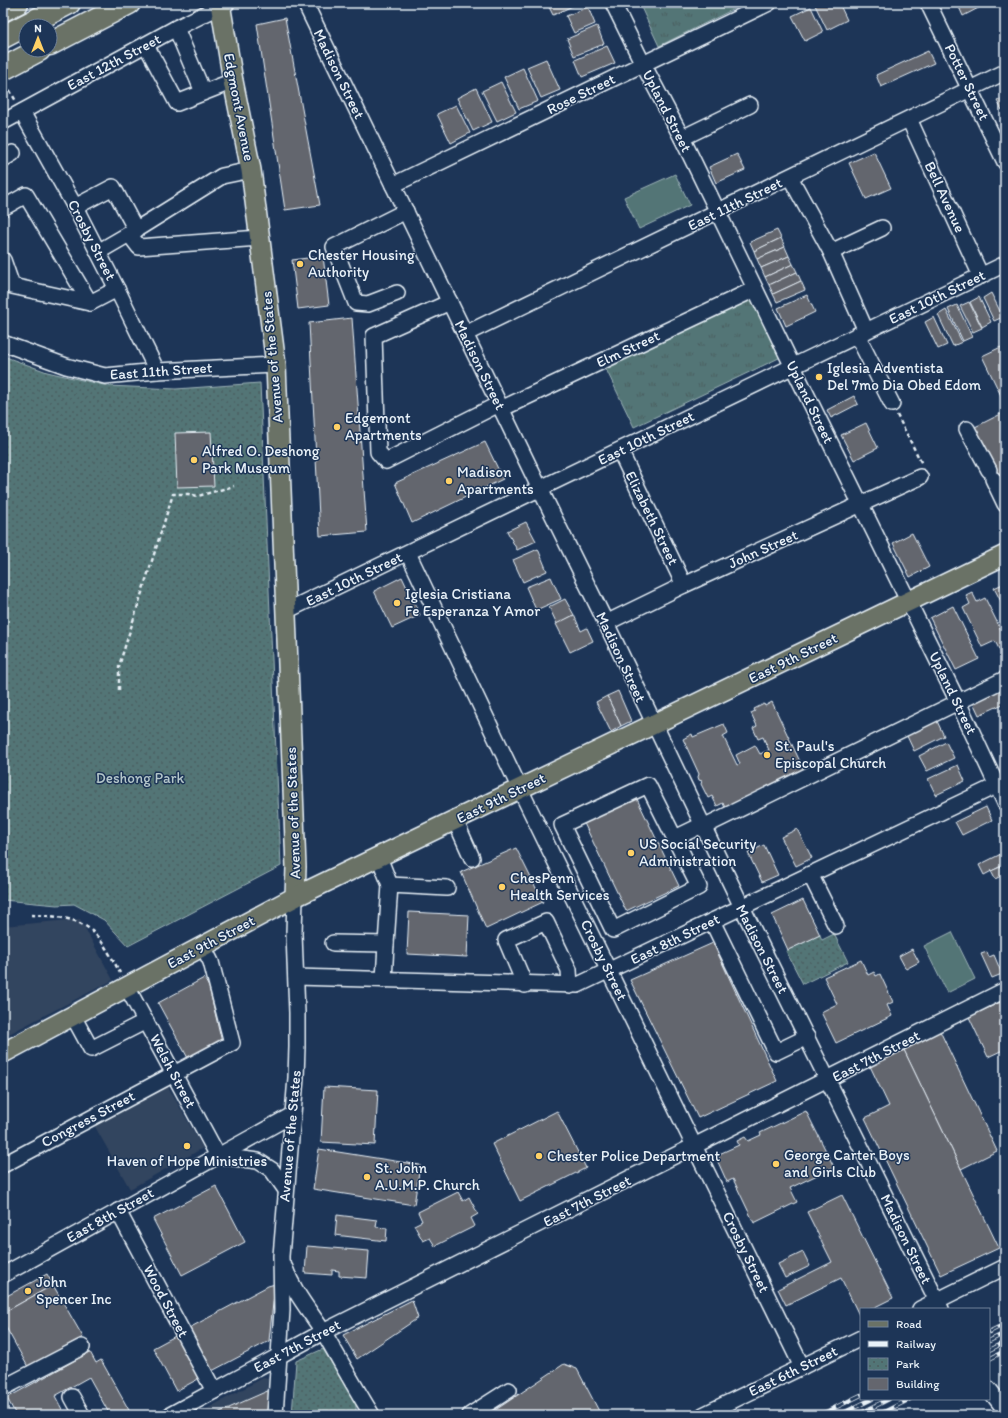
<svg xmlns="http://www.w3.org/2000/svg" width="1008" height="1418" font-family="Itim,sans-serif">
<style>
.built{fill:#32445e}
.grass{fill:url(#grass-tufts);stroke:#9db3b7}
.park{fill:url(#park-dots);stroke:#9db3b7}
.pitch{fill:#527576;stroke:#9db3b7}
.building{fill:#64666e;stroke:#e8f1f8}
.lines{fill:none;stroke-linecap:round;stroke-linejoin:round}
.minor-casing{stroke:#e8f1f8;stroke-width:18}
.major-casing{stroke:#e8f1f8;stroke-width:22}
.highway-casing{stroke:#e8f1f8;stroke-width:25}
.path{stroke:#e8f1f8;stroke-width:2.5;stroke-dasharray:4 3;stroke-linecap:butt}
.minor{stroke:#1d3557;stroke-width:15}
.major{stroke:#6a7266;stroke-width:19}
.highway{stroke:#6a7266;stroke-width:22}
.rail-casing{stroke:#e8f1f8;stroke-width:4.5}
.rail{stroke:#1d3557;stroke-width:3;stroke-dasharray:9;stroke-linecap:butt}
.poi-dot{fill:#ffd166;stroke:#1d3557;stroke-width:1.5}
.labels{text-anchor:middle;stroke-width:3;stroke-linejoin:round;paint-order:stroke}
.street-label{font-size:15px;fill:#e8f1f8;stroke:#1d3557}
.poi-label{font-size:15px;fill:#e8f1f8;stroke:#1d3557;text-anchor:start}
.park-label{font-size:15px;fill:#b4c6ca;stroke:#1d3557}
</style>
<defs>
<pattern id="grass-tufts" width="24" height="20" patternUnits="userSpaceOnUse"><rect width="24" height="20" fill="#527576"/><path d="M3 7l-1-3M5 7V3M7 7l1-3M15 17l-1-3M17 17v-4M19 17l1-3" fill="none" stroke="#4c5e60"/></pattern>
<pattern id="park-dots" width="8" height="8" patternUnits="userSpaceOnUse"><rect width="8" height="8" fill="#527576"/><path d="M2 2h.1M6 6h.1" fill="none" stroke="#4c5e60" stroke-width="1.8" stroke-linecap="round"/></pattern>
</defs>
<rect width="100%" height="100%" fill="#1d3557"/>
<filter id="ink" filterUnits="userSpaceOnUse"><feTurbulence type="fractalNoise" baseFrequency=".025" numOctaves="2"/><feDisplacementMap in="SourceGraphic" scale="8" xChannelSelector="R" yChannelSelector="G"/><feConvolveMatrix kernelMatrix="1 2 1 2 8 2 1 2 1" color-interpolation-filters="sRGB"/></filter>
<g filter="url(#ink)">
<g class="built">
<polygon points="80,919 113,980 3,1037 3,926"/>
<polygon points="162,1076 203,1148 130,1189 89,1116"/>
<polygon points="263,1378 268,1379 265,1415 196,1415"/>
</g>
<g class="grass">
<polygon points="639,3 746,3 659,46"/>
<polygon points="751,295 781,357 634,427 604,365"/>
</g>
<g class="park">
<polygon points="3,356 47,372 108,386 176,389 260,383 281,866 128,946 104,920 74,904 57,905 3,900"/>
<polygon points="834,934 848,962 803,984 786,951 820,935 822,940"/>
<polygon points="323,1349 356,1403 356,1415 292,1415 296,1361"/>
</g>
<g class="pitch">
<polygon points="675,174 690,205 639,229 624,197"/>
<polygon points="952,932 975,979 947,993 924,946"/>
</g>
<g class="building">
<polygon points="547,3 579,3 553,15"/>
<polygon points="819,3 839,3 847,20 827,30 815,5"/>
<polygon points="967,3 988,3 963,16 959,7"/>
<polygon points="588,7 595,24 574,33 566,16"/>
<polygon points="811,7 823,32 805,41 792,16"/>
<polygon points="285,18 320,205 285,210 257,24"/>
<polygon points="597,26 604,44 574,56 567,39"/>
<polygon points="607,46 615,63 582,77 575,60"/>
<polygon points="928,51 934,63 881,87 876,75"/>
<polygon points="546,59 560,90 541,98 527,67"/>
<polygon points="523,68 538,101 519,109 504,77"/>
<polygon points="501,82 516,112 497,121 482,91"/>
<polygon points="476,88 492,122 473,131 457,98"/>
<polygon points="1005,97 1005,108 1002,110 997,101"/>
<polygon points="456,105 470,133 451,143 437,114"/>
<polygon points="874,152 891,188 866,199 849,163"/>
<polygon points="737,154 745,170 716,183 709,167"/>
<polygon points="777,230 781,238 754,251 750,242"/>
<polygon points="781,238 785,247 757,259 754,251"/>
<polygon points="785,247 789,256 761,268 757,259"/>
<polygon points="323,256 329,305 298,309 292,260"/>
<polygon points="789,256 793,264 765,277 761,268"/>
<polygon points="793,264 797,272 769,285 765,277"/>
<polygon points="797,272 801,281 773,294 769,285"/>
<polygon points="801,281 805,290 777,302 773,294"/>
<polygon points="991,293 1003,317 994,321 983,298"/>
<polygon points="807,295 815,312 786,326 778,308"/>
<polygon points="979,297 991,322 982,327 970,302"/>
<polygon points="969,302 982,328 973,332 960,306"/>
<polygon points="957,305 972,337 963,341 948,309"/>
<polygon points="946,310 962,342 953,346 938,315"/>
<polygon points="934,317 947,345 938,349 925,322"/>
<polygon points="352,318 367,532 320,536 309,323"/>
<polygon points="1001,347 1005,356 1005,404 982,356"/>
<polygon points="854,396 858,404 831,418 827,410"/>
<polygon points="1005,412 1005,493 973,428"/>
<polygon points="866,423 878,448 854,460 841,435"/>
<polygon points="211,432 214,486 177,487 175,433"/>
<polygon points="485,442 503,479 412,523 395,483"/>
<polygon points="526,522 536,541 517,550 507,531"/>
<polygon points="912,533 929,567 910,577 893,543"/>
<polygon points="538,549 547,571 523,582 513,560"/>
<polygon points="402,577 420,615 392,628 374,591"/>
<polygon points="551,577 561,599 536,610 526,587"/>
<polygon points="1005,583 1005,609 994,588"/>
<polygon points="972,592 977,602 985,598 1005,638 1005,656 1003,657 995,641 982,647 963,608 970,604 966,595"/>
<polygon points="565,599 574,615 557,624 549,607"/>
<polygon points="953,606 979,659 956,670 930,618"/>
<polygon points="574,615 581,631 587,628 593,641 570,652 556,624"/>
<polygon points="1005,682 1005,703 979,715 971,698"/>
<polygon points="618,691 631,721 621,726 607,696"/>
<polygon points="607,696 621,726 611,732 596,702"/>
<polygon points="772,702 804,770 725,808 723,803 717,806 712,796 708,798 701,784 702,781 699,780 698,777 699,774 683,739 692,734 693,737 724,724 728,733 723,736 737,765 740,764 736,755 755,745 760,754 769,750 763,737 758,739 753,728 757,726 751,713 755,711 754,709 764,704 765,706"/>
<polygon points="936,719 944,736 914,751 906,734"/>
<polygon points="946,742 954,758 927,771 919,756"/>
<polygon points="958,765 965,781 936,795 928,779"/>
<polygon points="636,797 679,886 626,911 583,821"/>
<polygon points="986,807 992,820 962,835 955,822"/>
<polygon points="797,829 812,858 796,866 781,837"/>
<polygon points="764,845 778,875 762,882 748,853"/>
<polygon points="516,848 543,902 486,929 461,872"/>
<polygon points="1005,852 1005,864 984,875 979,865"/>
<polygon points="1005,865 1005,874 995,879 991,871"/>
<polygon points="803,900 820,935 788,950 772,915"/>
<polygon points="409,912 469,915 467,957 407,954"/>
<polygon points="713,943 777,1081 698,1118 630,980"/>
<polygon points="912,949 919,962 906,969 899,956"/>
<polygon points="987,952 989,957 994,955 1002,974 992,978 981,954"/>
<polygon points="861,960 868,975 874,972 876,976 880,974 893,1002 887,1005 892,1016 836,1043 821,1012 837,1004 824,977"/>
<polygon points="204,978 209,987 222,1042 189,1060 158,1003"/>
<polygon points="1005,1000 1005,1049 988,1057 969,1017"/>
<polygon points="940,1031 997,1151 961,1169 903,1048"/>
<polygon points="904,1050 999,1248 941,1275 865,1118 889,1106 870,1066"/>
<polygon points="324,1087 378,1090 375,1145 321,1142"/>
<polygon points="557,1111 586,1168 520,1201 492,1144"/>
<polygon points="806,1111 834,1167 790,1188 797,1202 754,1223 733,1179 727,1182 718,1162 720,1160 717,1155 739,1145 737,1141 745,1137 748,1141 761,1135 760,1133"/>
<polygon points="319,1149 420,1165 414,1205 313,1189"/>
<polygon points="216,1186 245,1242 182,1275 153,1219"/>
<polygon points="458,1192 463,1201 469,1197 478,1214 471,1218 475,1226 435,1246 430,1238 423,1241 414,1225 422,1221 418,1212"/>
<polygon points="842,1195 893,1298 871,1309 861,1309 861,1314 859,1315 841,1278 786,1305 778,1289 832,1262 807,1212"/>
<polygon points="337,1215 377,1220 376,1227 387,1228 386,1241 335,1235"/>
<polygon points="307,1246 369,1251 367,1278 339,1276 339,1271 332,1270 332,1275 305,1273"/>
<polygon points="803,1252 810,1266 785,1278 778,1264"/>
<polygon points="47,1274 53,1285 3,1313 3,1298"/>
<polygon points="275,1284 269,1341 212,1371 189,1328 268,1286"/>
<polygon points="53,1285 83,1337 28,1367 3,1322 3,1313"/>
<polygon points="412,1300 418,1318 357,1359 343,1335"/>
<polygon points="179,1334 202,1377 176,1391 153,1348"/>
<polygon points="90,1352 96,1363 101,1360 130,1412 124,1415 110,1415 89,1377 55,1396 65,1415 16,1415 7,1398"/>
<polygon points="564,1364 577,1369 601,1415 488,1415"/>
<polygon points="272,1389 270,1415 213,1415"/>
</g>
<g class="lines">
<g class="minor-casing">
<g id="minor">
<polyline points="305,3 540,489 606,623 742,907 941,1309"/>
<polyline points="613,3 643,64 682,138 793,367 958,702 1005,803"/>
<polyline points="928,3 1005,162"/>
<polyline points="176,28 203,92"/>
<polyline points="146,45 177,103 233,81"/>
<polyline points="22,112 75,207 117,289 157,371"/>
<polyline points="909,119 981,276"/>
<polyline points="3,122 176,28 227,3"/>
<polyline points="682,138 750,105"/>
<polyline points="3,159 13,153"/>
<polyline points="251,170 222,176 129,234 139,247 259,238"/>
<polyline points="790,177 831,252 866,331"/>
<polyline points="393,185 769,3"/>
<polyline points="75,207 113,187 136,230"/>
<polyline points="3,208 26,195 90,303"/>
<polyline points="98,252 129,234"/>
<polyline points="831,252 882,228"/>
<polyline points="3,260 12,286 90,303 117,289"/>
<polyline points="397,293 368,304 356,303 334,247 406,211"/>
<polyline points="450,302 374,336 378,452 386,461 499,404"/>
<polyline points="465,334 1005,72"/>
<polyline points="857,335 892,404"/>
<polyline points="3,343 66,366 105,376 157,371 276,365"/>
<polyline points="501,409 755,289"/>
<polyline points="967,429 989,470"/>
<polyline points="620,451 684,585"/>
<polyline points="993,479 1005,504"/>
<polyline points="408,553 520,789 802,1367"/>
<polyline points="286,611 1005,264"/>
<polyline points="606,623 684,585 920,477"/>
<polygon points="648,785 699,887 613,930 562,825"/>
<polyline points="455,820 472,858"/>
<polyline points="703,827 1005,679"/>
<polyline points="675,838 702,825"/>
<polyline points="379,857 390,885"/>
<polyline points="810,874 836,926"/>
<polyline points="712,921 776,1052 807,1037"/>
<polyline points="333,943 386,944 390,885 447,888"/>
<polyline points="296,977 578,985 1004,782"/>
<polyline points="384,980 386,944"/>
<polyline points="525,985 506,940 546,922 569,970 570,986"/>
<polyline points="127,987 218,1156"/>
<polyline points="73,1016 91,1049 146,1021"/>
<polyline points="218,1156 258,1161 272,1170 286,1190"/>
<polyline points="3,1165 232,1043 211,962 203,946"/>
<polyline points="118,1211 214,1391"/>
<path d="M285 1268C294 1293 310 1311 324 1333 340 1360 355 1388 372 1415"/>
<polyline points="3,1275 292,1115"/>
<polyline points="920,1309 1005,1267"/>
<polyline points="3,1388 82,1347"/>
<polyline points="989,1389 1005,1410"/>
<polyline points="72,1397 82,1415"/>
<polyline points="170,1415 323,1332 1005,990"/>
<polyline points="275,1415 282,1310 281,1256 296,1078 297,1047 297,1013 294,934 295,897"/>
<polyline points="470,1415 509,1390"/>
<polyline points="703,1415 861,1338"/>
</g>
</g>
<g class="major-casing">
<g id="major">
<polyline points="220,3 233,81 251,170 276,365 293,789 296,867 295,897"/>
<polyline points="3,1053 295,897 1005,555"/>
</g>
</g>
<g class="highway-casing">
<g id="highway">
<polyline points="3,10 17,3"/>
<polyline points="3,37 69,3"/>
<polyline points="50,44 129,3"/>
<polyline points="3,69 39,50"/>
</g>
</g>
<g class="path">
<polyline points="6,84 16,101"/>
<polyline points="897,415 922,464"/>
<polyline points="119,690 119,667 122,656 173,494 188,494 198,496 234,486"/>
<path d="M31 915C85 917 95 925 120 973"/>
</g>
<use href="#minor" class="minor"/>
<use href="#major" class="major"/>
<use href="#highway" class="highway"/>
<g class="rail-casing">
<g id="rail">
<polyline points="989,1332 1005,1324"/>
<polyline points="989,1341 1005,1333"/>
<polyline points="989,1350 1005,1342"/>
<polyline points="989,1359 1005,1351"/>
<polyline points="820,1415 861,1395"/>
<polyline points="839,1415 872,1399"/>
<polyline points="857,1415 889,1399"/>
<polyline points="878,1415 910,1399"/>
</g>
</g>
<use href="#rail" class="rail"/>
</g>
</g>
<g class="poi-dot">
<circle cx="300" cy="264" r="4"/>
<circle cx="819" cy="377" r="4"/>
<circle cx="337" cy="427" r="4"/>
<circle cx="194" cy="460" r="4"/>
<circle cx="449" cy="481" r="4"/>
<circle cx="397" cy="603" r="4"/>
<circle cx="767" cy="755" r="4"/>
<circle cx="631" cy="853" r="4"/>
<circle cx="502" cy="887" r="4"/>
<circle cx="187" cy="1146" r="4"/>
<circle cx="539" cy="1156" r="4"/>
<circle cx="776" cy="1164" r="4"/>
<circle cx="367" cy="1177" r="4"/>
<circle cx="28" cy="1291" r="4"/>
</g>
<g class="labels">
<g class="street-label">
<text transform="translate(114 62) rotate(-28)" y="5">East 12th Street</text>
<text transform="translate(339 74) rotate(64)" y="5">Madison Street</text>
<text transform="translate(967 82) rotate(64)" y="5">Potter Street</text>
<text transform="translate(581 94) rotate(-26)" y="5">Rose Street</text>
<text transform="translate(239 107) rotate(79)" y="5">Edgmont Avenue</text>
<text transform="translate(667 111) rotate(63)" y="5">Upland Street</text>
<text transform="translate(945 197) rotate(65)" y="5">Bell Avenue</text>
<text transform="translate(735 204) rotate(-26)" y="5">East 11th Street</text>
<text transform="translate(92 240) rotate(63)" y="5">Crosby Street</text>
<text transform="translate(937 297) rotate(-26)" y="5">East 10th Street</text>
<text transform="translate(628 349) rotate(-25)" y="5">Elm Street</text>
<text transform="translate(272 357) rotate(-95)" y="5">Avenue of the States</text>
<text transform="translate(480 365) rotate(64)" y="5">Madison Street</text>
<text transform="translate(161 371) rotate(-4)" y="5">East 11th Street</text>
<text transform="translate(810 402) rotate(64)" y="5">Upland Street</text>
<text transform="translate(646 438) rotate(-26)" y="5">East 10th Street</text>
<text transform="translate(652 518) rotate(64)" y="5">Elizabeth Street</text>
<text transform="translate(763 549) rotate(-24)" y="5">John Street</text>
<text transform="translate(354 579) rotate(-26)" y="5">East 10th Street</text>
<text transform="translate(621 657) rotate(65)" y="5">Madison Street</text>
<text transform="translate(793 658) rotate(-26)" y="5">East 9th Street</text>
<text transform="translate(953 693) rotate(64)" y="5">Upland Street</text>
<text transform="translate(501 798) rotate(-26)" y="5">East 9th Street</text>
<text transform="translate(293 813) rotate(-92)" y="5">Avenue of the States</text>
<text transform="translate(675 939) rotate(-26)" y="5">East 8th Street</text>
<text transform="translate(211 942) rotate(-28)" y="5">East 9th Street</text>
<text transform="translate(762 949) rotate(63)" y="5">Madison Street</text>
<text transform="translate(604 960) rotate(64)" y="5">Crosby Street</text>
<text transform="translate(876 1056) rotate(-27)" y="5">East 7th Street</text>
<text transform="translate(173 1071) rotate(62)" y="5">Welsh Street</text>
<text transform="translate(88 1119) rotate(-28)" y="5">Congress Street</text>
<text transform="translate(290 1136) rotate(-85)" y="5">Avenue of the States</text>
<text transform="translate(587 1201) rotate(-27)" y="5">East 7th Street</text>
<text transform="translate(110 1215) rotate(-29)" y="5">East 8th Street</text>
<text transform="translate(906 1239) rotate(64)" y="5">Madison Street</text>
<text transform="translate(746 1252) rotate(64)" y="5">Crosby Street</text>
<text transform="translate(166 1301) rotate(62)" y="5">Wood Street</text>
<text transform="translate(297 1346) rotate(-28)" y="5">East 7th Street</text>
<text transform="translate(793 1371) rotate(-26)" y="5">East 6th Street</text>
</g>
<g class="poi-label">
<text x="308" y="260">Chester Housing<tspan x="308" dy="17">Authority</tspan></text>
<text x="827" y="373">Iglesia Adventista<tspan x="827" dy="17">Del 7mo Dia Obed Edom</tspan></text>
<text x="345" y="423">Edgemont<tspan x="345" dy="17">Apartments</tspan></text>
<text x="202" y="456">Alfred O. Deshong<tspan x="202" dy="17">Park Museum</tspan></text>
<text x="457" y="477">Madison<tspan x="457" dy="17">Apartments</tspan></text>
<text x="405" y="599">Iglesia Cristiana<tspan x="405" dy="17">Fe Esperanza Y Amor</tspan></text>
<text x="775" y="751">St. Paul's<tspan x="775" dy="17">Episcopal Church</tspan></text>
<text x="639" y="849">US Social Security<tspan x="639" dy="17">Administration</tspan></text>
<text x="510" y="883">ChesPenn<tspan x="510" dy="17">Health Services</tspan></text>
<text x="784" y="1160">George Carter Boys<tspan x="784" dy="17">and Girls Club</tspan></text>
<text x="547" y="1161">Chester Police Department</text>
<text x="187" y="1166" text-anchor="middle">Haven of Hope Ministries</text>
<text x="375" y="1173">St. John<tspan x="375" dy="17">A.U.M.P. Church</tspan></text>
<text x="36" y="1287">John<tspan x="36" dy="17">Spencer Inc</tspan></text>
</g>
<g class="park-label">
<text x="140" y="783">Deshong Park</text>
</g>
</g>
<rect width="1008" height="1418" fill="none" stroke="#1d3557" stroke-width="16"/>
<rect x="8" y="8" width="992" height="1402" fill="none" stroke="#e8f1f8" stroke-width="1.5" filter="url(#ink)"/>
<rect x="860" y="1308" width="130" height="92" fill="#1d3557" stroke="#6e8097"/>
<rect x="868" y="1321" width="20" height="6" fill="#6a7266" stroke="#6e8097"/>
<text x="896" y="1328" font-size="12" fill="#e8f1f8">Road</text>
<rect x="868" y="1341" width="20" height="6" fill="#e8f1f8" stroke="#6e8097"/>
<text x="896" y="1348" font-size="12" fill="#e8f1f8">Railway</text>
<rect x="868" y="1358" width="20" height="12" fill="url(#park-dots)" stroke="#6e8097"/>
<text x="896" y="1368" font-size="12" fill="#e8f1f8">Park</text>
<rect x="868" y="1378" width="20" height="12" fill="#64666e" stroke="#6e8097"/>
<text x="896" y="1388" font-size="12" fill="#e8f1f8">Building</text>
<g transform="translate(38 38)"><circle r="19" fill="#1d3557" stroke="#6e8097"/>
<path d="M0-3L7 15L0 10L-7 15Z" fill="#ffd166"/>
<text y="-6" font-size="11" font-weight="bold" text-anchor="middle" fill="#e8f1f8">N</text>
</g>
</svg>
